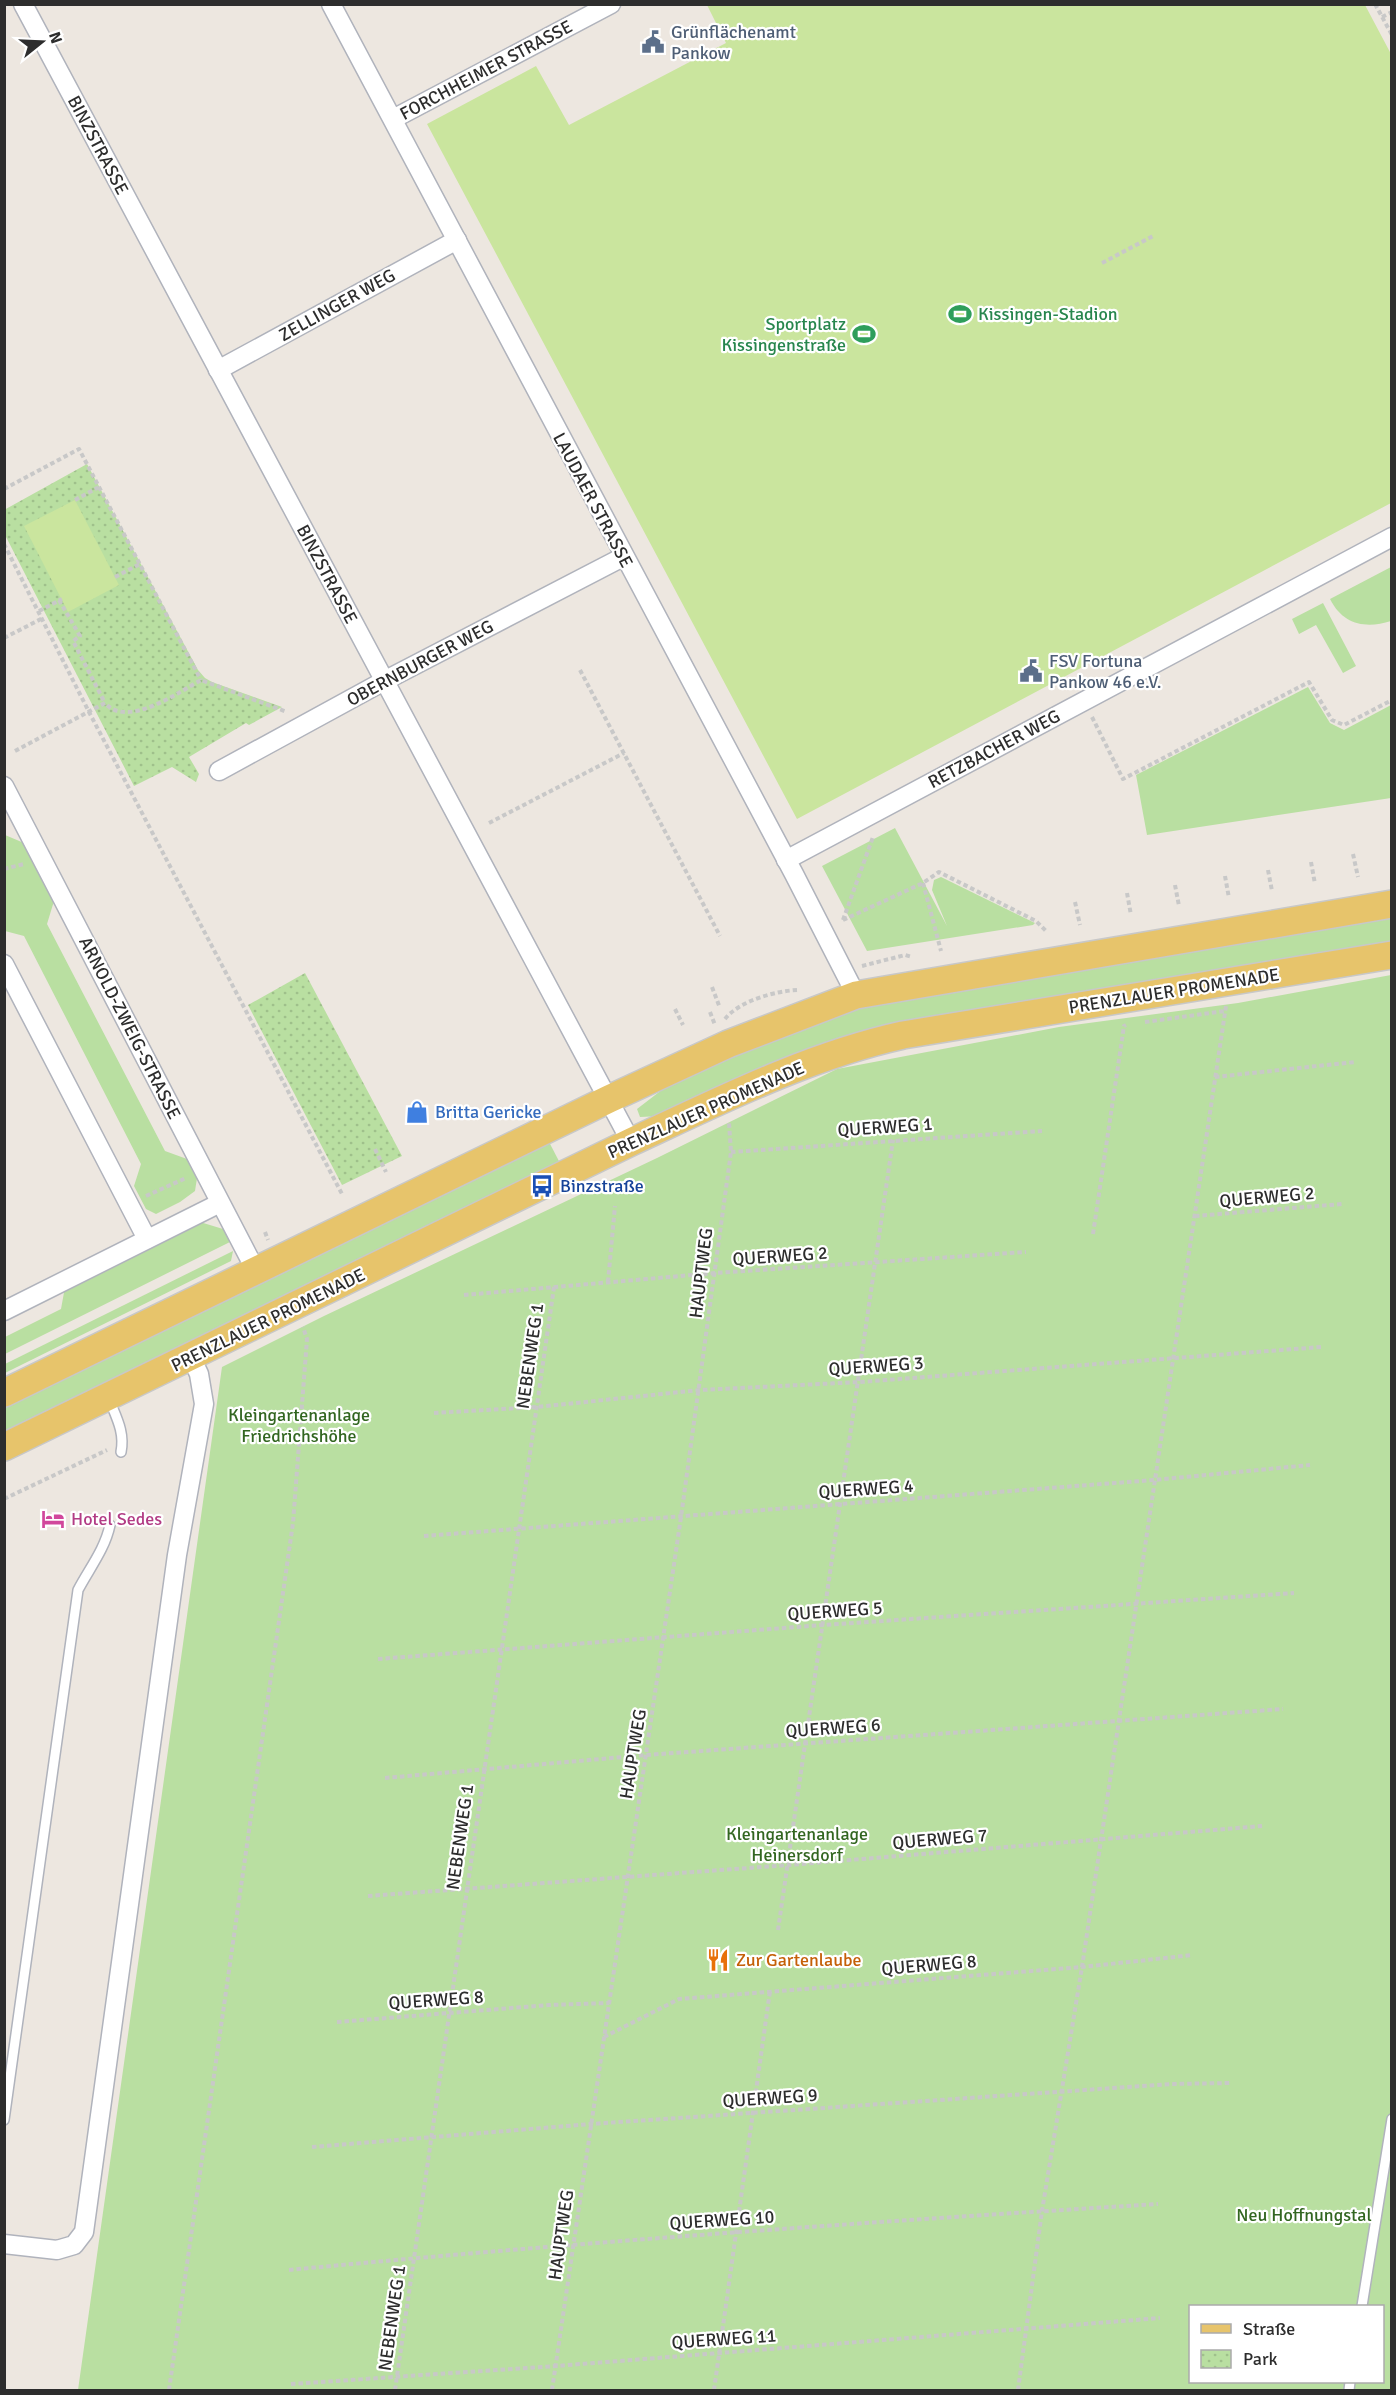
<svg xmlns="http://www.w3.org/2000/svg" width="1396" height="2395" font-family="Signika,sans-serif">
<style>
.grass{fill:#b9dfa1;fill-rule:evenodd}
.park{fill:url(#park-dots)}
.pitch{fill:#cae59e}
.lines{fill:none;stroke-linecap:round;stroke-linejoin:round}
.lane-casing{stroke:#b0b3bc;stroke-width:12}
.street-casing{stroke:#b0b3bc;stroke-width:21}
.primary-casing{stroke:#c8c8c8;stroke-width:30}
.path{stroke:#c8c8c8;stroke-width:4;stroke-dasharray:4.5 3;stroke-linecap:butt}
.lane{stroke:#fff;stroke-width:9}
.street{stroke:#fff;stroke-width:18}
.primary{stroke:#e7c46b;stroke-width:27}
.labels{text-anchor:middle;stroke-width:4.5;stroke-linejoin:round;paint-order:stroke}
.service-label{font-size:18px;fill:#4e5e75;stroke:#fff;text-anchor:start}
.street-label{font-size:18px;fill:#2d2d2d;stroke:#fff}
.leisure-label{font-size:18px;fill:#27864d;stroke:#fff;text-anchor:start}
.shop-label{font-size:18px;fill:#366cbe;stroke:#fff;text-anchor:start}
.transit-label{font-size:18px;fill:#164399;stroke:#fff;text-anchor:start}
.park-label{font-size:18px;fill:#326620;stroke:#fff}
.hotel-label{font-size:18px;fill:#b23c85;stroke:#fff;text-anchor:start}
.food-label{font-size:18px;fill:#c56008;stroke:#fff;text-anchor:start}
</style>
<defs>
<pattern id="park-dots" width="8" height="8" patternUnits="userSpaceOnUse" patternTransform="scale(1.5)"><rect width="8" height="8" fill="#b9dfa1"/><path d="M2 2h.1M6 6h.1" fill="none" stroke="#9fc08b" stroke-width="1.8" stroke-linecap="round"/></pattern>
</defs>
<rect width="100%" height="100%" fill="#ede7e0"/>
<g class="grass">
<path d="M1391 567V621C1366 629 1343 625 1330 599Z"/>
<polygon points="1323,603 1356,666 1343,673 1316,625 1299,634 1292,619"/>
<polygon points="1308,687 1330,723 1344,730 1391,705 1391,798 1147,835 1136,775"/>
<polygon points="895,828 947,926 932,890 934,880 941,877 1035,923 1033,925 867,951 822,866"/>
<polygon points="5,835 24,843 54,901 47,924 165,1151 187,1159 197,1178 195,1191 180,1202 156,1214 146,1209 134,1186 141,1164 24,936 5,931"/>
<polygon points="1391,915 1391,943 871,1033 661,1116 640,1117 637,1109 663,1089 702,1068 870,1003"/>
<path d="M1391 975V2390H78L222 1367 324 1316 657 1158 837 1069 1059 1027 1238 1003ZM1190 2306H1382V2382H1190Z"/>
<polygon points="548,1140 561,1165 5,1435 5,1407"/>
<polygon points="200,1222 223,1229 232,1241 5,1354 5,1337 61,1309 65,1287"/>
<polygon points="233,1251 231,1261 5,1373 5,1364"/>
</g>
<g class="park">
<polygon points="87,464 198,670 205,678 212,682 282,707 249,725 246,723 189,757 199,774 196,782 172,767 134,786 5,535 4,510"/>
<polygon points="305,973 402,1156 342,1185 248,1005"/>
</g>
<g class="pitch">
<polygon points="707,5 1365,5 1391,54 1391,503 797,819 427,124 536,66 569,125 726,43"/>
<polygon points="75,500 119,585 68,612 24,526"/>
</g>
<g class="lines">
<g class="lane-casing">
<g id="lane">
<path d="M109 1399C116 1417 125 1432 121 1452"/>
<path d="M4 2120 78 1590C89 1569 105 1549 110 1525"/>
<polyline points="1362,2306 1392,2119"/>
<polyline points="1349,2390 1350,2382"/>
</g>
</g>
<g class="street-casing">
<g id="street">
<polyline points="23,4 631,1142"/>
<polyline points="331,4 794,874 856,995"/>
<polyline points="393,119 611,4"/>
<polyline points="218,370 457,240"/>
<polyline points="219,771 384,681 623,557"/>
<polyline points="4,786 256,1271"/>
<polyline points="786,860 1392,537"/>
<polyline points="4,964 147,1239"/>
<polyline points="4,1311 220,1203"/>
<polyline points="4,2244 57,2250 74,2245 84,2232 177,1555 204,1404 199,1374 191,1357"/>
</g>
</g>
<g class="primary-casing">
<g id="primary">
<polyline points="4,1393 609,1099 728,1044 856,995 1392,904"/>
<path d="M4 1447 631 1142C719 1101 808 1056 903 1035L1392 955"/>
</g>
</g>
<g class="path">
<polyline points="1375,4 1392,35"/>
<polyline points="1382,17 1392,12"/>
<polyline points="1102,263 1155,235"/>
<polyline points="4,489 79,449 201,680"/>
<polyline points="75,500 99,487"/>
<polyline points="4,544 89,712 342,1194"/>
<polyline points="115,577 140,564"/>
<polyline points="59,600 80,636 73,641 105,703"/>
<polyline points="39,611 62,599"/>
<polyline points="4,638 43,618"/>
<polyline points="580,670 720,936"/>
<polyline points="1092,717 1123,779 1309,682 1332,720 1344,725 1392,700"/>
<path d="M15 751 105 703C127 729 179 692 201 680L287 712"/>
<polyline points="489,823 624,753"/>
<polyline points="1353,854 1358,877"/>
<polyline points="1311,862 1315,884"/>
<polyline points="4,869 24,864"/>
<polyline points="1268,870 1272,891"/>
<polyline points="1225,876 1229,898"/>
<polyline points="923,883 941,951"/>
<polyline points="1175,885 1179,906"/>
<polyline points="1127,893 1131,915"/>
<polyline points="1075,902 1080,925"/>
<polyline points="843,920 923,883 939,872 1036,921 1046,931"/>
<polyline points="843,920 873,837"/>
<polyline points="862,966 905,955 912,957"/>
<polyline points="712,987 720,1008"/>
<polyline points="675,1009 683,1025"/>
<polyline points="710,1012 715,1025"/>
<path d="M725 1019C739 1001 775 991 797 990"/>
<polyline points="1145,1022 1225,1011"/>
<polyline points="1215,1077 1355,1062"/>
<polyline points="375,1149 386,1172"/>
<polyline points="731,1152 1042,1131"/>
<polyline points="146,1196 186,1178"/>
<polyline points="1195,1216 1342,1204"/>
<polyline points="265,1232 268,1240"/>
<polyline points="1093,1234 1124,1026 1126,1025"/>
<polyline points="608,1282 615,1206"/>
<polyline points="464,1295 715,1273 1026,1252"/>
<polyline points="434,1413 537,1407 700,1390 860,1382 1321,1347"/>
<polyline points="4,1499 107,1450"/>
<polyline points="424,1536 1154,1480 1310,1465"/>
<polyline points="378,1659 823,1625 1294,1593"/>
<polyline points="385,1778 646,1755 1283,1709"/>
<polyline points="368,1896 789,1865 1262,1826"/>
<polyline points="778,1930 893,1140"/>
<polyline points="337,2022 549,2005 609,2003"/>
<polyline points="604,2037 679,1999 1082,1967 1193,1955"/>
<polyline points="312,2147 591,2124 1172,2084 1232,2083"/>
<path d="M289 2270C578 2242 868 2222 1158 2204"/>
<polyline points="291,2384 556,2366 1160,2318"/>
<polyline points="169,2390 293,1523 307,1339 303,1327"/>
<polyline points="395,2390 554,1287"/>
<polyline points="552,2390 681,1517 731,1152 729,1123"/>
<polyline points="714,2390 770,1991"/>
<polyline points="1018,2390 1042,2211 1082,1967 1226,1006"/>
</g>
<use href="#lane" class="lane"/>
<use href="#street" class="street"/>
<use href="#primary" class="primary"/>
</g>
<defs>
<g id="civic-bare" transform="scale(1.8)"><path d="M-.6-6.5H3V-4.5H.6V-3L4-1V1h2V6H-6V1h2V-1L-.6-3ZM-1.2 2.5V6h2.4V2.5Z" fill="#5c6f8a" stroke="#fff" stroke-width="2.5" paint-order="stroke"/></g>
<g id="stadium-bare" transform="scale(1.8)"><path d="M0-5a6.5 5 0 1 0 0 10a6.5 5 0 1 0 0-10ZM-3.5-1.8h7v3.6h-7Z" fill="#2e9e5b" stroke="#fff" stroke-width="2.5" paint-order="stroke"/></g>
<g id="shop-bare" transform="scale(1.8)"><path d="M-5-2.5h2.3a2.7 3.5 0 0 1 5.4 0H5L5.5 6h-11ZM-1.5-2.5h3a1.5 2.3 0 0 0-3 0Z" fill="#3f7fe0" stroke="#fff" stroke-width="2.5" paint-order="stroke"/></g>
<g id="bus-bare" transform="scale(1.8)"><path d="M-5-6H5V4H4V6H2V4H-2V6H-4V4H-5ZM-3.5-4V0h7V-4ZM-3.5 1.2v1.5H-2V1.2ZM2 1.2v1.5H3.5V1.2Z" fill="#1a4fb4" stroke="#fff" stroke-width="2.5" paint-order="stroke"/></g>
<g id="hotel-bare" transform="scale(1.8)"><path d="M-6-4.5h1.5V1H6V5H4.5V3h-9V5H-6ZM-4 0a1.8 1.8 0 1 1 3.6 0ZM.5 0V-2.5h3Q6-2.5 6 0Z" fill="#d1479c" stroke="#fff" stroke-width="2.5" paint-order="stroke"/></g>
<g id="restaurant-bare" transform="scale(1.8)"><path d="M-5-6h1v4h1v-4h1v4h1v-4h1v5L-1.5 .5V6h-2V.5L-5-1ZM5-6V6H3V1.5H1.5Q1.5-4 5-6Z" fill="#e8710a" stroke="#fff" stroke-width="2.5" paint-order="stroke"/></g>
</defs>
<g fill-rule="evenodd">
<use href="#civic-bare" x="653" y="42"/>
<use href="#stadium-bare" x="960" y="314"/>
<use href="#stadium-bare" x="864" y="334"/>
<use href="#civic-bare" x="1031" y="671"/>
<use href="#shop-bare" x="417" y="1112"/>
<use href="#bus-bare" x="542" y="1186"/>
<use href="#hotel-bare" x="53" y="1519"/>
<use href="#restaurant-bare" x="718" y="1960"/>
</g>
<g class="labels">
<g class="service-label">
<text x="671" y="38">Grünflächenamt<tspan x="671" dy="21">Pankow</tspan></text>
<text x="1049" y="667">FSV Fortuna<tspan x="1049" dy="21">Pankow 46 e.V.</tspan></text>
</g>
<g class="street-label">
<text transform="translate(486 70) rotate(-28)" y="6">FORCHHEIMER STRASSE</text>
<text transform="translate(98 145) rotate(62)" y="6">BINZSTRASSE</text>
<text transform="translate(337 305) rotate(-29)" y="6">ZELLINGER WEG</text>
<text transform="translate(593 500) rotate(62)" y="6">LAUDAER STRASSE</text>
<text transform="translate(327 574) rotate(62)" y="6">BINZSTRASSE</text>
<text transform="translate(420 663) rotate(-28)" y="6">OBERNBURGER WEG</text>
<text transform="translate(994 749) rotate(-28)" y="6">RETZBACHER WEG</text>
<text transform="translate(1174 991) rotate(-9)" y="6">PRENZLAUER PROMENADE</text>
<text transform="translate(130 1028) rotate(63)" y="6">ARNOLD-ZWEIG-STRASSE</text>
<text transform="translate(706 1110) rotate(-24)" y="6">PRENZLAUER PROMENADE</text>
<text transform="translate(885 1127) rotate(-4)" y="6">QUERWEG 1</text>
<text transform="translate(1267 1197) rotate(-5)" y="6">QUERWEG 2</text>
<text transform="translate(780 1256) rotate(-4)" y="6">QUERWEG 2</text>
<text transform="translate(701 1273) rotate(-83)" y="6">HAUPTWEG</text>
<text transform="translate(268 1320) rotate(-26)" y="6">PRENZLAUER PROMENADE</text>
<text transform="translate(530 1356) rotate(-82)" y="6">NEBENWEG 1</text>
<text transform="translate(876 1366) rotate(-4)" y="6">QUERWEG 3</text>
<text transform="translate(866 1489) rotate(-4)" y="6">QUERWEG 4</text>
<text transform="translate(835 1611) rotate(-4)" y="6">QUERWEG 5</text>
<text transform="translate(833 1728) rotate(-4)" y="6">QUERWEG 6</text>
<text transform="translate(633 1754) rotate(-81)" y="6">HAUPTWEG</text>
<text transform="translate(460 1837) rotate(-82)" y="6">NEBENWEG 1</text>
<text transform="translate(940 1839) rotate(-5)" y="6">QUERWEG 7</text>
<text transform="translate(929 1965) rotate(-5)" y="6">QUERWEG 8</text>
<text transform="translate(436 2000) rotate(-4)" y="6">QUERWEG 8</text>
<text transform="translate(770 2098) rotate(-4)" y="6">QUERWEG 9</text>
<text transform="translate(722 2220) rotate(-4)" y="6">QUERWEG 10</text>
<text transform="translate(561 2235) rotate(-82)" y="6">HAUPTWEG</text>
<text transform="translate(392 2318) rotate(-82)" y="6">NEBENWEG 1</text>
<text transform="translate(724 2339) rotate(-4)" y="6">QUERWEG 11</text>
</g>
<g class="leisure-label">
<text x="978" y="320">Kissingen-Stadion</text>
<text x="846" y="330" text-anchor="end">Sportplatz<tspan x="846" dy="21">Kissingenstraße</tspan></text>
</g>
<g class="shop-label">
<text x="435" y="1118">Britta Gericke</text>
</g>
<g class="transit-label">
<text x="560" y="1192">Binzstraße</text>
</g>
<g class="park-label">
<text x="299" y="1421">Kleingartenanlage<tspan x="299" dy="21">Friedrichshöhe</tspan></text>
<text x="797" y="1840">Kleingartenanlage<tspan x="797" dy="21">Heinersdorf</tspan></text>
<text x="1304" y="2221">Neu Hoffnungstal</text>
</g>
<g class="hotel-label">
<text x="71" y="1525">Hotel Sedes</text>
</g>
<g class="food-label">
<text x="736" y="1966">Zur Gartenlaube</text>
</g>
</g>
<rect width="1396" height="2395" fill="none" stroke="#2d2d2d" stroke-width="12"/>
<rect x="1189" y="2305" width="195" height="78" fill="#ffffff" stroke="#ababab" stroke-width="1.5"/>
<rect x="1201" y="2324" width="30" height="9" fill="#e7c46b" stroke="#ababab" stroke-width="1.5"/>
<text x="1243" y="2335" font-size="18" fill="#2d2d2d">Straße</text>
<rect x="1201" y="2350" width="30" height="18" fill="url(#park-dots)" stroke="#ababab" stroke-width="1.5"/>
<text x="1243" y="2365" font-size="18" fill="#2d2d2d">Park</text>
<g transform="translate(42 42) rotate(72)" stroke="#ffffff" stroke-width="4.5" paint-order="stroke">
<path d="M0-4.5L10 22L0 15L-10 22Z" fill="#2d2d2d"/>
<text y="-9" font-size="16" font-weight="bold" text-anchor="middle" fill="#2d2d2d">N</text>
</g>
</svg>
